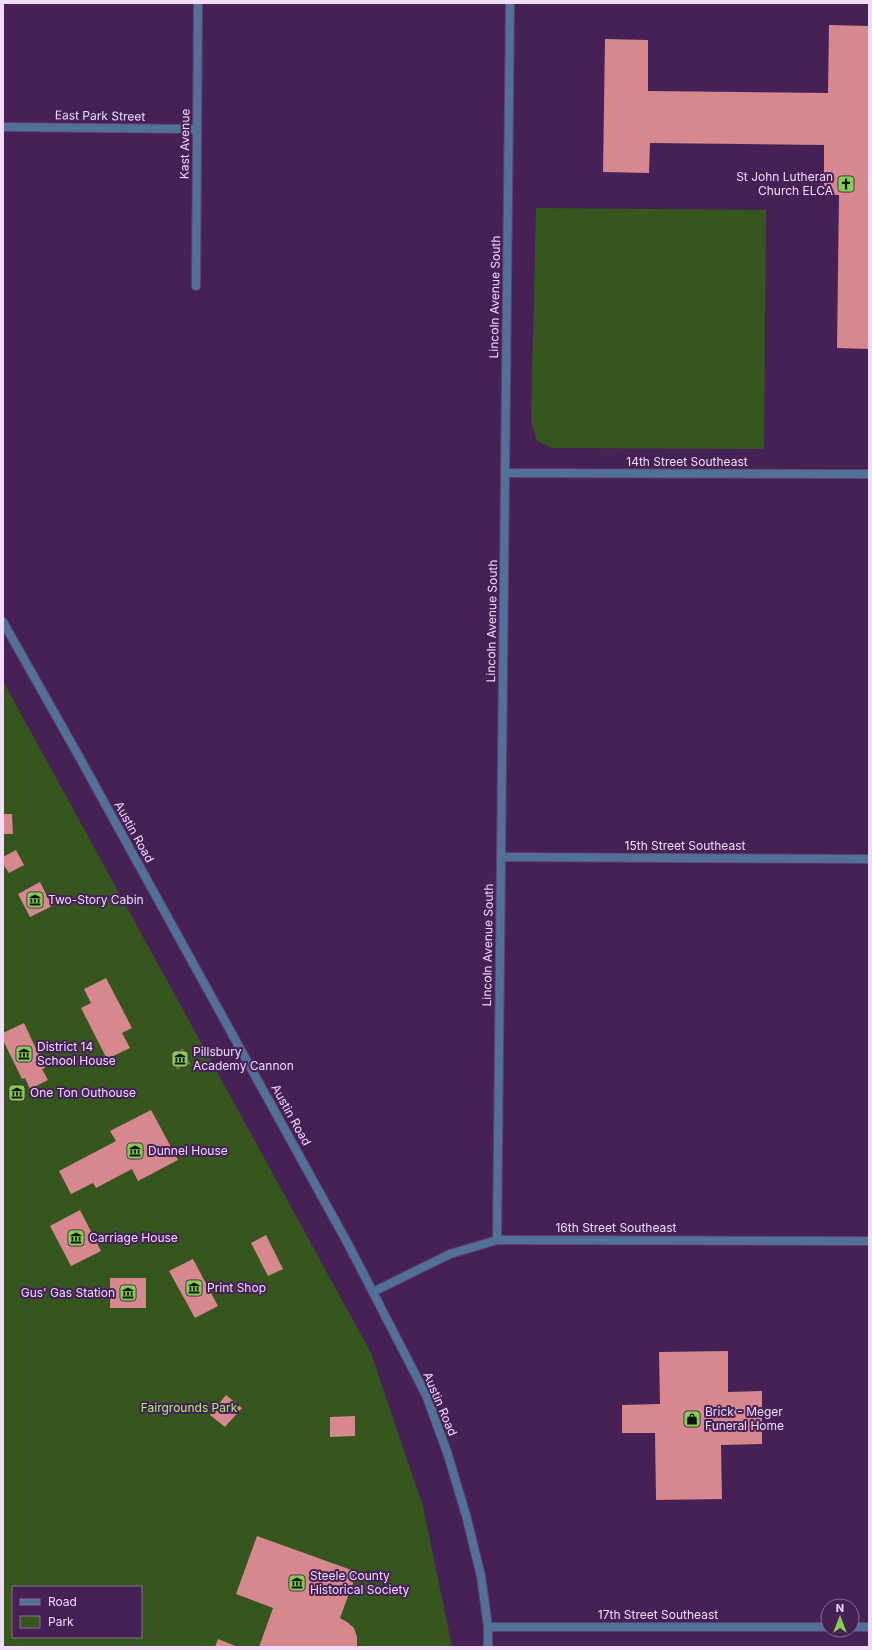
<svg xmlns="http://www.w3.org/2000/svg" width="872" height="1650" font-family="Inter,sans-serif">
<style>
.green{fill:#35561d;fill-rule:evenodd}
.building{fill:#d6888e}
.lines{fill:none;stroke-linecap:round;stroke-linejoin:round}
.minor-casing{stroke:#613f70;stroke-width:10}
.tertiary-casing{stroke:#613f70;stroke-width:10}
.minor{stroke:#527198;stroke-width:8}
.tertiary{stroke:#527198;stroke-width:8}
.labels{text-anchor:middle;stroke-width:4;stroke-linejoin:round;paint-order:stroke}
.street-label{font-size:12px;fill:#f1dcfc;stroke:#452155}
.poi-label{font-size:12px;fill:#f1dcfc;stroke:#452155;text-anchor:start}
.park-label{font-size:12px;fill:#a4f56d;stroke:#452155}
</style>
<rect width="100%" height="100%" fill="#452155"/>
<g class="green">
<polygon points="536,208 766,210 764,449 552,448 537,441 531,421"/>
<path d="M3 681 371 1353 423 1506 452 1647H3ZM13 1587H141V1637H13Z"/>
</g>
<g class="building">
<polygon points="829,25 869,26 869,349 837,348 839,195 824,195 824,145 650,143 649,173 603,172 605,39 648,40 648,91 828,93"/>
<polygon points="3,814 12,814 13,834 3,834"/>
<polygon points="16,850 24,865 9,873 3,864 3,857"/>
<polygon points="40,882 52,906 30,917 18,894"/>
<polygon points="106,978 132,1028 122,1033 130,1048 107,1059 81,1008 91,1003 84,989"/>
<polygon points="24,1023 45,1068 42,1069 48,1080 30,1089 25,1078 22,1079 3,1040 3,1033"/>
<polygon points="183,1049 190,1064 177,1069 171,1054"/>
<polygon points="22,1087 23,1097 12,1097 10,1088"/>
<polygon points="151,1110 178,1160 138,1181 132,1169 96,1188 93,1183 71,1194 59,1171 116,1141 110,1131"/>
<polygon points="80,1210 101,1251 71,1266 50,1226"/>
<polygon points="266,1235 283,1269 268,1276 251,1243"/>
<polygon points="193,1259 218,1306 195,1318 169,1271"/>
<rect x="110" y="1278" width="36" height="30"/>
<polygon points="728,1351 728,1392 762,1391 762,1444 721,1445 722,1499 656,1500 655,1433 622,1433 622,1405 660,1404 659,1352"/>
<polygon points="226,1395 242,1408 225,1427 210,1415"/>
<polygon points="355,1416 355,1436 330,1437 330,1417"/>
<polygon points="257,1536 357,1572 340,1618 347,1622 354,1628 357,1637 357,1647 259,1647 273,1608 236,1594"/>
<polygon points="218,1639 238,1647 215,1647"/>
</g>
<g class="lines">
<g class="minor-casing">
<g id="minor">
<polyline points="3,127 197,129"/>
<polyline points="196,286 198,3"/>
<polyline points="505,473 869,474"/>
<polyline points="501,857 869,859"/>
<polyline points="497,1240 510,3"/>
<polyline points="373,1292 450,1254 497,1240 869,1241"/>
<polyline points="488,1627 828,1627"/>
<polyline points="852,1627 869,1627"/>
</g>
</g>
<g class="tertiary-casing">
<polyline id="tertiary" points="3,622 77,753 348,1244 426,1395 447,1452 466,1515 481,1576 488,1627 488,1647"/>
</g>
<use href="#minor" class="minor"/>
<use href="#tertiary" class="tertiary"/>
</g>
<defs>
<g id="church-square" transform="scale(0.9)"><rect x="-9" y="-9" width="18" height="18" rx="4" fill="#84cf4d" stroke="#452155"/><path d="M-1.2-6h2.4v3.5h3.3v2.4h-3.3V6h-2.4V-.1h-3.3v-2.4h3.3Z" fill="#111"/></g>
<g id="museum-square" transform="scale(0.9)"><rect x="-9" y="-9" width="18" height="18" rx="4" fill="#84cf4d" stroke="#452155"/><path d="M0-6L6-3V-2H-6V-3ZM-5-1h2V3h-2ZM-1-1h2V3h-2ZM3-1h2V3H3ZM-6 4H6V6H-6Z" fill="#111"/></g>
<g id="shop-square" transform="scale(0.9)"><rect x="-9" y="-9" width="18" height="18" rx="4" fill="#84cf4d" stroke="#452155"/><path d="M-5-2.5h2.3a2.7 3.5 0 0 1 5.4 0H5L5.5 6h-11ZM-1.5-2.5h3a1.5 2.3 0 0 0-3 0Z" fill="#111"/></g>
</defs>
<g fill-rule="evenodd">
<use href="#church-square" x="846" y="184"/>
<use href="#museum-square" x="35" y="900"/>
<use href="#museum-square" x="24" y="1054"/>
<use href="#museum-square" x="180" y="1059"/>
<use href="#museum-square" x="17" y="1093"/>
<use href="#museum-square" x="135" y="1151"/>
<use href="#museum-square" x="76" y="1238"/>
<use href="#museum-square" x="194" y="1288"/>
<use href="#museum-square" x="128" y="1293"/>
<use href="#shop-square" x="692" y="1419"/>
<use href="#museum-square" x="297" y="1583"/>
</g>
<g class="labels">
<g class="street-label">
<text transform="translate(100 116) rotate(1)" y="4">East Park Street</text>
<text transform="translate(185 144) rotate(-89)" y="4">Kast Avenue</text>
<text transform="translate(495 297) rotate(-89)" y="4">Lincoln Avenue South</text>
<text x="687" y="466">14th Street Southeast</text>
<text transform="translate(492 621) rotate(-89)" y="4">Lincoln Avenue South</text>
<text transform="translate(134 832) rotate(61)" y="4">Austin Road</text>
<text x="685" y="850">15th Street Southeast</text>
<text transform="translate(488 945) rotate(-89)" y="4">Lincoln Avenue South</text>
<text transform="translate(291 1115) rotate(61)" y="4">Austin Road</text>
<text x="616" y="1232">16th Street Southeast</text>
<text transform="translate(440 1404) rotate(67)" y="4">Austin Road</text>
<text x="658" y="1619">17th Street Southeast</text>
</g>
<g class="poi-label">
<text x="833" y="181" text-anchor="end">St John Lutheran<tspan x="833" dy="14">Church ELCA</tspan></text>
<text x="48" y="904">Two-Story Cabin</text>
<text x="37" y="1051">District 14<tspan x="37" dy="14">School House</tspan></text>
<text x="193" y="1056">Pillsbury<tspan x="193" dy="14">Academy Cannon</tspan></text>
<text x="30" y="1097">One Ton Outhouse</text>
<text x="148" y="1155">Dunnel House</text>
<text x="89" y="1242">Carriage House</text>
<text x="207" y="1292">Print Shop</text>
<text x="115" y="1297" text-anchor="end">Gus' Gas Station</text>
<text x="705" y="1416">Brick - Meger<tspan x="705" dy="14">Funeral Home</tspan></text>
<text x="310" y="1580">Steele County<tspan x="310" dy="14">Historical Society</tspan></text>
</g>
<g class="park-label">
<text x="189" y="1412">Fairgrounds Park</text>
</g>
</g>
<rect width="872" height="1650" fill="none" stroke="#f1dcfc" stroke-width="8"/>
<rect x="12" y="1586" width="130" height="52" fill="#452155" stroke="#8a6c98"/>
<rect x="20" y="1599" width="20" height="6" fill="#527198" stroke="#8a6c98"/>
<text x="48" y="1606" font-size="12" fill="#f1dcfc">Road</text>
<rect x="20" y="1616" width="20" height="12" fill="#35561d" stroke="#8a6c98"/>
<text x="48" y="1626" font-size="12" fill="#f1dcfc">Park</text>
<g transform="translate(840 1618)"><circle r="19" fill="#452155" stroke="#8a6c98"/>
<path d="M0-3L7 15L0 10L-7 15Z" fill="#84cf4d"/>
<text y="-6" font-size="11" font-weight="bold" text-anchor="middle" fill="#f1dcfc">N</text>
</g>
</svg>
